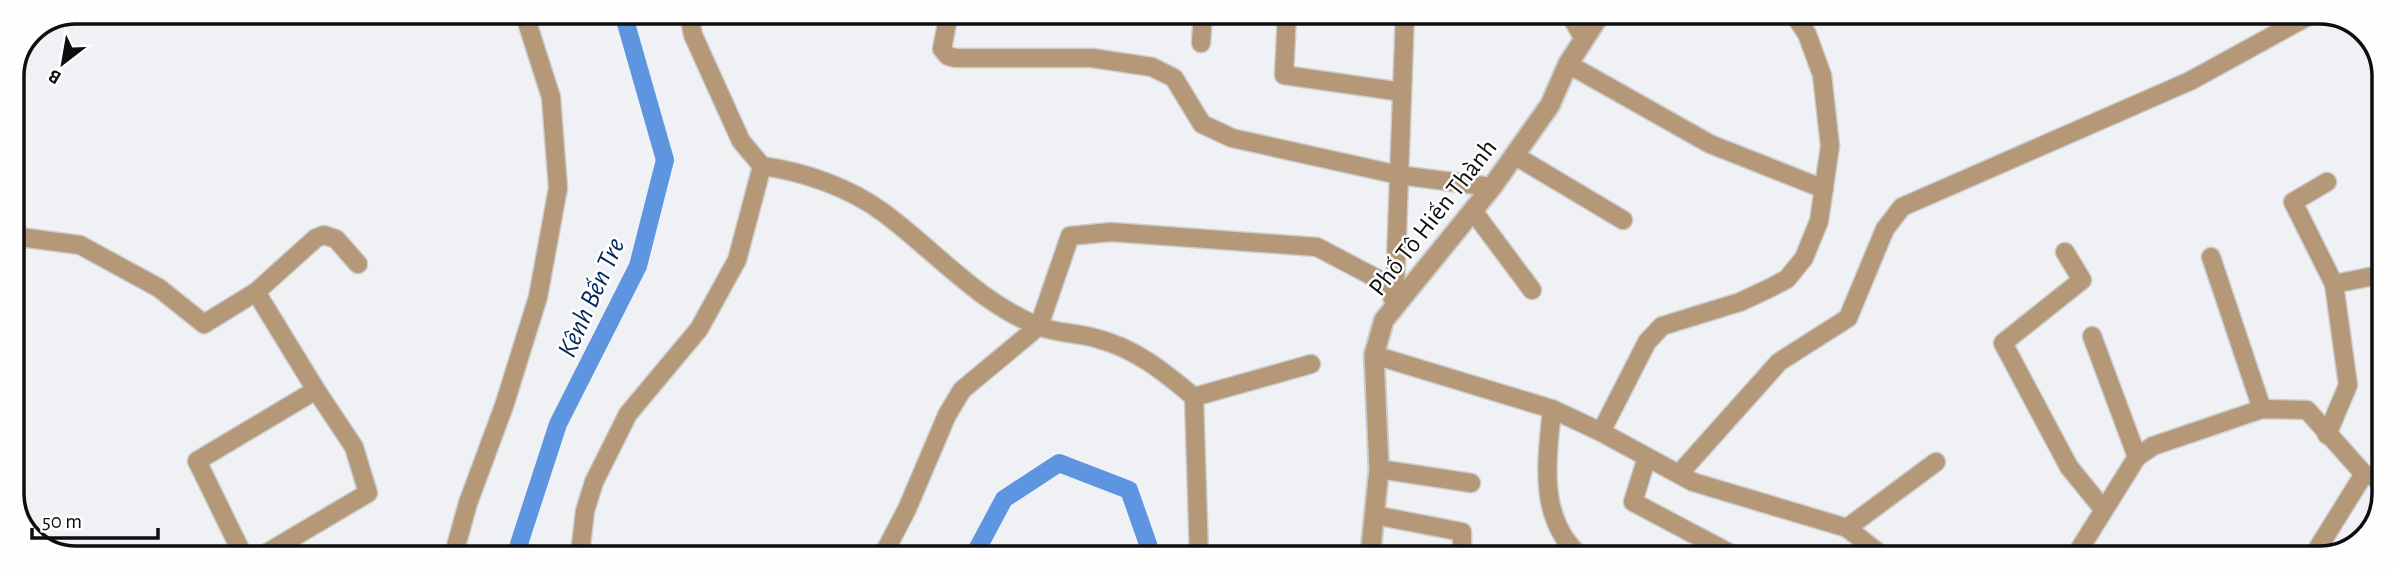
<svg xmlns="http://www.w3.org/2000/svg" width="2397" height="570" font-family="'Alegreya Sans',sans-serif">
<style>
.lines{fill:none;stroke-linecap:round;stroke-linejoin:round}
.canal{stroke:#5d95e1;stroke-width:18}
.minor-casing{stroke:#cccdcf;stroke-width:21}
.tertiary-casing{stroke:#cccdcf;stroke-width:23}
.minor{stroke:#b59877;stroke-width:18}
.tertiary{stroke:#b59877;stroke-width:19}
.labels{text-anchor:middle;stroke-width:5;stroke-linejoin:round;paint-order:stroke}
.street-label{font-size:26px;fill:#0e0e0f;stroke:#fefeff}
.water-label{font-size:28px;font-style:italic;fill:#022858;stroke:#fefeff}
.rim{fill:none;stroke:#0e0e0f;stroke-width:3.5}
</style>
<rect width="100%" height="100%" fill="#f0f1f4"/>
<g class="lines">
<g class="canal">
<polyline points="525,557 519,544 558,424 638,266 665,160 623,13"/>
<polyline points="973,557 1004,499 1059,463 1129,490 1149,547 1148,557"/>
</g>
<g class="minor-casing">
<g id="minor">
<path d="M689 13 693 35 741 141 762 166C804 172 849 187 884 213 935 251 978 302 1038 326 1055 333 1077 333 1095 338 1135 348 1163 371 1194 397"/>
<polyline points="949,13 942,49 948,56 955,58 1092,58 1152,67 1174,78 1202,124 1232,138 1399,175 1492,187"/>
<polyline points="1287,13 1284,75 1402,92"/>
<polyline points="1569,13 1584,39"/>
<polyline points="1201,43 1203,13"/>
<polyline points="1568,64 1710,144 1824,189"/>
<polyline points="1514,155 1623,220"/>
<polyline points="2327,182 2293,202 2334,284 2348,385 2327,435"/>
<polyline points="1473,211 1532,290"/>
<polyline points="12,236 80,245 159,288 204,324 256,292 316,390 354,447 368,493 260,557"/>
<polyline points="2065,252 2082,280 2003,343 2069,467 2104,510"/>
<polyline points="2211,257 2262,409"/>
<polyline points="2334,284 2384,274"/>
<polyline points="256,292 316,238 324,235 336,239 358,264"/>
<polyline points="1392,297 1395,288 1405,13"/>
<polyline points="2092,336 2137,457"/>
<polyline points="1374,355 1552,409 1601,432 1693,482 1847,528 1884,557"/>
<path d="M1552 409C1547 461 1537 518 1581 557"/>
<polyline points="1601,432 1647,342 1662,326 1740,302 1770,288 1787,279 1804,258 1819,221 1830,146 1822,75 1807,34 1793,13"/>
<polyline points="1647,457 1633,502 1737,557"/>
<polyline points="1379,469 1471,483"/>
<polyline points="1679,474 1779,362 1848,318 1885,229 1902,207 2190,81 2312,14"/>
<polyline points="1374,515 1462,532 1462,557"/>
<polyline points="1847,528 1936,462"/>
<polyline points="2313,556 2364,474"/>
<polyline points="244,557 197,461 316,390"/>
<polyline points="453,557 468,503 504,406 538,297 558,188 551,97 524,13"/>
<polyline points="584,557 581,545 585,511 594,482 628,414 699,329 737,260 762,166"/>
<polyline points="882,557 907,509 947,415 962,390 1039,326 1070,236 1111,232 1317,247 1395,288"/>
<polyline points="1199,557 1194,397 1311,364"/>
<polyline points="2074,558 2137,457 2153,446 2262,409 2307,410 2364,474 2383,480"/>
</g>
</g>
<g class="tertiary-casing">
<polyline id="tertiary" points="1370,557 1379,469 1374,355 1384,320 1492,187 1550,105 1568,64 1601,13"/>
</g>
<use href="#minor" class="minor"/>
<use href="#tertiary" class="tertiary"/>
</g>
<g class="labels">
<g class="street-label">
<text transform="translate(1432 217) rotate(-52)" y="9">Phố Tô Hiến Thành</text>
</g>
<g class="water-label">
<text transform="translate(590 297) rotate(-66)" y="10">Kênh Bến Tre</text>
</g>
</g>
<path d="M0 0H2397V570H0ZM76 24H2320A52 52 0 0 1 2372 76V494A52 52 0 0 1 2320 546H76A52 52 0 0 1 24 494V76A52 52 0 0 1 76 24Z" fill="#fefeff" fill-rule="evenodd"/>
<path class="rim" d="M76 24H2320A52 52 0 0 1 2372 76V494A52 52 0 0 1 2320 546H76A52 52 0 0 1 24 494V76A52 52 0 0 1 76 24Z"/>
<g transform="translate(63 63) rotate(211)" stroke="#fefeff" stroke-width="5" paint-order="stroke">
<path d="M0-5L12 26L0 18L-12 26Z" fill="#0e0e0f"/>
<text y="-10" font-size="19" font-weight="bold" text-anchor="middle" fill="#0e0e0f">B</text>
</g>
<path d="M32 528v10h126v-10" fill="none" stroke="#0e0e0f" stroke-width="3.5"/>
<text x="42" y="528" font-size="21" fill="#0e0e0f" stroke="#fefeff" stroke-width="5" paint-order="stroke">50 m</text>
</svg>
